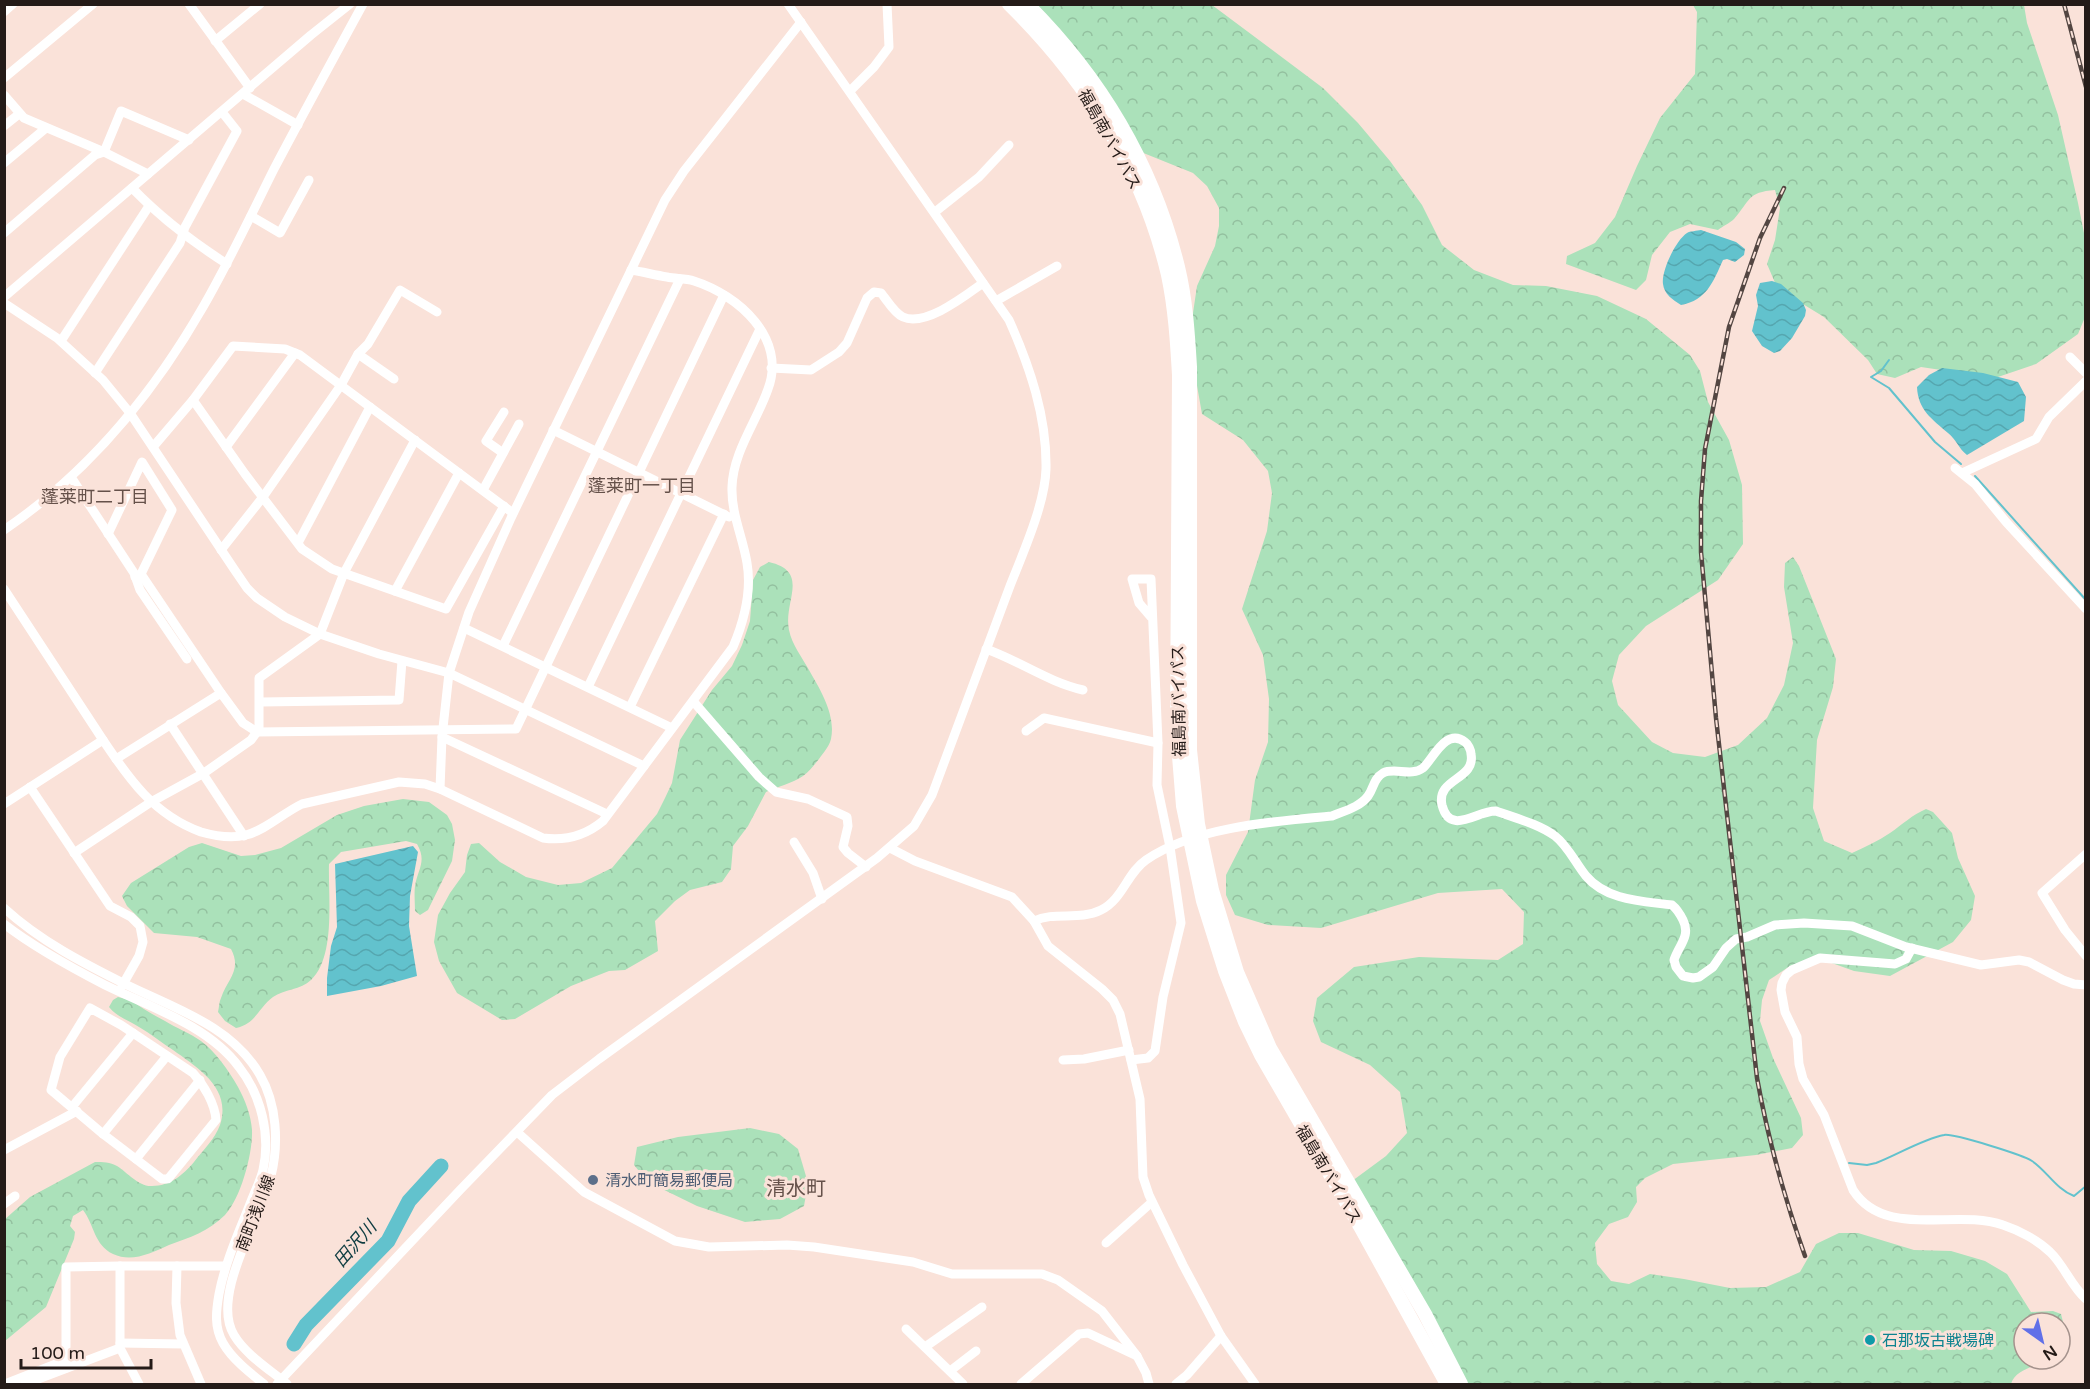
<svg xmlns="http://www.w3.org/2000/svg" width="2090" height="1389" font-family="'Varela Round','Noto Sans JP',sans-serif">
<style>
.forest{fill:url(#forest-crowns)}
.water{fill:url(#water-waves)}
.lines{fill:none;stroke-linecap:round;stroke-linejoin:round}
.stream{stroke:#62c2cd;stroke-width:2}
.river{stroke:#62c2cd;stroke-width:15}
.minor{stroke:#fff;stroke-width:9}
.highway{stroke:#fff;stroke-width:14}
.rail-casing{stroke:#534642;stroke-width:4.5}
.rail{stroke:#fae2d9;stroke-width:2;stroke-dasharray:7;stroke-linecap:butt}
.service-dot{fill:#5c6f8a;stroke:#fae2d9;stroke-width:2}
.culture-dot{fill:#0f9aa8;stroke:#fae2d9;stroke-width:2}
.labels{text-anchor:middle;stroke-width:6;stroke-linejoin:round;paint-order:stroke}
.street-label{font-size:16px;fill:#241b18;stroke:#fae2d9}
.service-label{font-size:16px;fill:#4e5e75;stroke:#fae2d9;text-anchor:start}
.culture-label{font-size:16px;fill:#0d838f;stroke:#fae2d9;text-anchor:start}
.neighbourhood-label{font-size:18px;fill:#65514a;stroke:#fae2d9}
.water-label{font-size:18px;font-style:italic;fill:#0e3c41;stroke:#fae2d9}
.quarter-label{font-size:20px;fill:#65514a;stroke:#fae2d9}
</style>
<defs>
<pattern id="forest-crowns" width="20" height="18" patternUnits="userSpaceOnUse" patternTransform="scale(1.5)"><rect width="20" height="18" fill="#abe1ba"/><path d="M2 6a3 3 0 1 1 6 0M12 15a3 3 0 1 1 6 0" fill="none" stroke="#93c09f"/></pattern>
<pattern id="water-waves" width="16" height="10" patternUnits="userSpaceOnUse" patternTransform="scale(1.5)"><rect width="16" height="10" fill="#62c2cd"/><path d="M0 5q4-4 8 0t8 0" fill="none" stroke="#55a6af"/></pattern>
</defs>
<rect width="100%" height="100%" fill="#fae2d9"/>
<g class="forest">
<path d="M1035 5H1212L1323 88 1358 123 1390 161 1422 205 1442 245 1474 270 1513 285 1546 286 1597 296 1646 319 1690 355 1700 371 1708 402 1729 440 1742 485 1743 544 1718 580 1646 626 1619 655 1612 681 1618 705 1652 742 1673 753 1705 757 1738 745 1767 718 1784 685 1793 643 1784 587 1785 563 1793 557 1799 566 1836 659 1833 687 1817 740 1813 808 1824 841 1852 853C1865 847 1878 841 1890 833 1903 824 1912 815 1926 809L1933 812 1952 833 1958 858 1975 896 1971 920 1953 942 1890 976 1854 971 1818 958 1790 966 1769 980 1762 1000 1760 1021 1773 1058 1801 1118 1803 1135 1792 1148 1756 1155 1673 1164 1645 1178 1636 1187 1637 1202 1628 1217 1609 1224 1595 1243 1597 1264 1611 1281 1629 1284 1650 1274 1684 1279 1730 1288 1766 1287 1800 1272 1816 1244 1839 1233H1858L1914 1250 1951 1251 1985 1261 2007 1274 2031 1312 2053 1311 2061 1314C2064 1326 2069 1341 2060 1351V1323H2024V1359H2050C2037 1366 2015 1369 2011 1384H1460L1348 1184 1386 1156 1407 1133 1400 1092 1370 1065 1321 1042 1313 1021 1317 998 1354 967 1419 957 1498 960 1523 944 1524 912 1502 889 1438 893 1321 928 1268 925 1235 915 1226 895V875L1248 832 1255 780 1268 742 1269 699 1263 655 1242 609 1267 531 1272 493 1268 471 1243 440 1202 414 1189 340 1197 286 1215 246 1219 226V208L1207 186 1193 173 1136 150 1122 132 1095 73Z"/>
<path d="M1693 5H2024L2027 23 2058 115 2078 203 2086 243 2085 317 2078 334 2036 364 1995 378 1921 367 1895 378 1877 374 1868 360 1824 317 1793 298 1776 285 1767 264 1775 240 1780 208 1775 190C1747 192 1750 201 1734 219 1730 223 1723 226 1718 230L1690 224 1670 232 1652 255 1646 280 1636 290 1566 264 1567 256 1595 243 1615 217 1637 166 1660 118 1695 74 1697 12Z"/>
<path d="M769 562C811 572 783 601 789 630 792 645 802 657 809 670 821 691 836 715 831 739 829 747 823 753 819 759 814 765 810 771 803 776 793 783 777 787 766 792L748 826 733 846 731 869 722 882 690 890 675 901 655 921 658 951 625 970 609 971 571 986 515 1019 502 1020 457 993 439 961 434 942 438 915 450 893 465 872 467 855 471 844 479 843 500 862 526 877 558 885 581 883 612 868 657 814 665 798 672 783 680 740 712 690 732 666 742 645 750 621 753 580 760 567Z"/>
<path d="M403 799 429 802 447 815 452 824 455 840 452 861 428 910 420 915 415 911C415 903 414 894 415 886 418 869 427 861 417 844L406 841 341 852 329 864C328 896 336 957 311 980 301 990 284 989 273 997 258 1008 256 1024 236 1028L225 1021 218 1012C219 1008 219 1002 221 998 228 978 242 970 231 949L197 937 154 933 127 906 122 896 131 883 189 847 202 843 241 856 255 855 281 848 337 815 364 806Z"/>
<path d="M118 997 130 1000C141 1007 153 1015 165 1021 176 1028 190 1033 201 1041 215 1051 229 1071 238 1087 245 1100 251 1115 252 1130 253 1153 241 1198 225 1215 209 1231 189 1238 169 1245 151 1253 132 1263 113 1254 94 1245 94 1224 83 1210L73 1216 70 1226 75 1232 74 1239 46 1307 5 1341 4 1220 30 1197 95 1162C103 1162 110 1162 117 1166 128 1173 139 1187 152 1186 170 1186 183 1175 194 1162 203 1150 215 1139 220 1125 232 1088 198 1068 173 1050 162 1043 151 1034 139 1027 128 1020 117 1017 109 1007L113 1000Z"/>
<polygon points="750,1128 779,1134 798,1149 808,1183 804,1206 780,1219 745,1222 697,1206 648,1182 634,1165 637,1147 678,1137"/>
</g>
<g class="water">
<path d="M1701 230 1736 242 1745 249 1744 255 1735 262 1727 259 1723 260C1713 282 1707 300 1681 305 1673 300 1664 294 1663 284 1661 271 1676 240 1687 233 1690 231 1697 231 1701 230Z"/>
<polygon points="1772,281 1781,284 1803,303 1806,310 1805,316 1792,338 1780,351 1774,353 1762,346 1752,331 1758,306 1756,295 1760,283"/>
<path d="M1942 368 1983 373 2018 382 2026 397 2024 421 1967 455C1959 449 1956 439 1948 433 1932 419 1918 410 1917 387L1929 375Z"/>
<polygon points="413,846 418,852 410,896 409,926 417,976 381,986 327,996 327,978 331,946 337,927 335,864"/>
</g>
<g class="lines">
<g class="stream">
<polyline points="1889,360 1881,371 1871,377 1889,388 1935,442 1961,464"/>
<polyline points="1975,476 2086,600"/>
<path d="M1849 1163 1867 1165 1876 1163C1897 1155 1923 1139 1944 1135 1953 1133 2023 1155 2032 1161 2047 1171 2056 1189 2074 1196L2086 1186"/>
</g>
<polyline class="river" points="294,1344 306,1325 388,1241 409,1201 441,1166"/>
<g class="minor">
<polyline points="189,4 250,88"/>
<polyline points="4,12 13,4"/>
<polyline points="215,41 260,4"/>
<polyline points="4,78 93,4"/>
<polyline points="850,91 874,67 889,47 887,4"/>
<polyline points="243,94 298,125"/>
<polyline points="4,95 24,118 104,152 148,174"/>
<polyline points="4,126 19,114"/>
<polyline points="4,163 46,128"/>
<path d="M132 188C161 218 191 241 227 264"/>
<polyline points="935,212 979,177 1009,145"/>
<polyline points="251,216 280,233 309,180"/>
<polyline points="4,233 95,155 104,152 121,111 189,140"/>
<polyline points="4,297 311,35 350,4"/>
<polyline points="996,301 1057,266"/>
<polyline points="4,303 57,338 103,380 130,413 234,569 247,588 257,598 285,617 320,634 379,654 449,673 644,766"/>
<polyline points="61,341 149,206"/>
<polyline points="358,354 394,379"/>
<polyline points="2070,357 2086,373"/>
<path d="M771 368 811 370 839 352 847 343 867 298 874 292 881 293C887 300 894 313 903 317 926 327 966 295 983 283"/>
<polyline points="95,373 180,243 185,227 237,131 222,112"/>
<polyline points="193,400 245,474 302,549 332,569 446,609 504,506"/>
<polyline points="553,430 729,517"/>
<polyline points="153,447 193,400 233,346 285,349 300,355 513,513"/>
<polyline points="226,447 295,353"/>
<polyline points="503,453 486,441 504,412"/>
<polyline points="1955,468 1975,484 2006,522 2086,609"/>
<polyline points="1962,473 2036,439 2049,417 2086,381"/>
<polyline points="71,477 134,573 140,590 187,659"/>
<polyline points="483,490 519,424"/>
<path d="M4 530C88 473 153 394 203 307 229 262 251 215 274 169 303 114 333 59 363 4"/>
<polyline points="108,534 142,462 172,510 141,574 135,577"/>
<polyline points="298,543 370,407"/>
<polyline points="221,550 263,497 341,385 358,354 368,344 400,290 437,312"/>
<polyline points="141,574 221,693"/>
<polyline points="4,589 103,740 4,804"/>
<polyline points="395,591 459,473"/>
<polyline points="464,628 672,728"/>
<polyline points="503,646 680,279"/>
<path d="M986 649C1020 661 1048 682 1083 690"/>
<polyline points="588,687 760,329"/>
<polyline points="693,701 759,777 776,792 808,799 847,817 848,826 843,847 848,853 866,867"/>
<polyline points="261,702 399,700 402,661"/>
<polyline points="630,707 724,514"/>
<polyline points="170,724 244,836"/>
<polyline points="1026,731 1044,718 1158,743"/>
<polyline points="442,737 607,814"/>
<path d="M103 740C129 779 154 815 201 832 215 836 231 839 246 835 266 830 283 813 302 804L399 782 425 784 440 789 543 838C565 841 585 836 603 821L733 647C744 621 752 592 747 563 743 538 731 513 732 487 733 452 757 421 768 389 787 338 738 295 694 281 685 278 676 279 667 277 655 275 643 272 631 270"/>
<polyline points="116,759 221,693 243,723 257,732 516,729 724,295"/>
<polyline points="30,787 110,906 131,917 140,926 143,942 139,956 122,986"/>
<polyline points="440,789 442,737 449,673 469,612 511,518 665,200 684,171 801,22"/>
<polyline points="794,842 813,873 822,899"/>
<polyline points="890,848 915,861 1012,897 1034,921 1048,946 1102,989 1113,1000 1120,1014 1140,1099 1143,1177 1149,1195 1183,1265 1221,1336"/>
<polyline points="74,853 151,802 204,773 251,740 259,729 259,678 320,634 344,573 415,440"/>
<polyline points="2086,854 2042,893 2065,930 2086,956"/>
<path d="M4 908C40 941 83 963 127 985 174 1008 232 1026 260 1075 277 1104 279 1144 271 1176 261 1217 210 1296 234 1335 246 1355 269 1369 287 1384"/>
<path d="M1034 921C1055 911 1079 921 1101 910 1123 899 1127 873 1146 860 1193 827 1276 821 1332 816 1344 811 1360 807 1368 796 1374 788 1373 779 1383 773 1395 767 1411 777 1423 768 1433 759 1446 727 1465 742 1468 744 1471 750 1471 754 1476 780 1436 778 1442 805 1450 837 1478 810 1496 811 1515 818 1539 824 1555 836 1568 846 1576 864 1586 876 1607 901 1643 901 1672 905 1677 909 1680 914 1683 920 1691 936 1679 945 1674 960L1676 967 1683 976 1693 978 1699 977 1713 967 1726 948 1736 939 1747 937 1775 925 1804 923 1852 926 1906 947 1981 965 2019 960 2029 962 2063 980 2074 984 2086 985"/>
<path d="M4 924C35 948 70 967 105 985 150 1007 209 1026 239 1067 261 1095 271 1135 263 1170 260 1182 254 1193 250 1204 238 1234 225 1263 219 1294 216 1311 214 1327 223 1343 232 1359 250 1373 264 1384"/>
<path d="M1912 948 1906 959 1895 964 1820 958 1792 970 1786 975 1782 983 1781 990 1785 1012 1797 1037 1799 1064 1803 1079 1824 1115 1853 1190C1885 1240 1956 1208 2003 1225 2018 1230 2038 1240 2050 1252 2064 1265 2071 1286 2086 1299"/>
<path d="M90 1008 121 1025 193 1073C204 1085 215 1104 216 1120L168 1179H162L103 1134 51 1090 60 1057Z"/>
<polyline points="1063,1060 1084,1059 1129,1050"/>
<polyline points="1131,1060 1148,1058 1155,1051 1163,997 1181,923 1170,847 1157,785 1158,743 1151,579 1132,579 1139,603 1151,617"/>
<polyline points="72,1107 133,1033"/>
<polyline points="517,1132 584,1192 675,1241 709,1247 787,1245 814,1247 913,1262 952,1274 1042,1274 1058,1280 1102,1311 1137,1356 1146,1373 1149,1384"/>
<polyline points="103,1134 167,1056"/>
<polyline points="4,1150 77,1111"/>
<polyline points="136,1159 200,1080"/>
<polyline points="4,1204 15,1196"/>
<polyline points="1106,1243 1152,1202"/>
<polyline points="177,1266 225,1266"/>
<polyline points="906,1329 963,1384"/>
<polyline points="120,1343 183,1344"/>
<polyline points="925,1347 982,1307"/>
<polyline points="66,1368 66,1267 120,1266"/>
<polyline points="950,1371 976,1351"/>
<polyline points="5,1384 66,1360"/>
<polyline points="25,1384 120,1348"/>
<polyline points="139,1384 120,1348 120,1266 177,1266 176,1303 180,1335 201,1384"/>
<path d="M277 1384 460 1190 552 1095 599 1059 877 858 914 826 932 795C958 725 984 656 1010 586 1023 553 1045 504 1046 469 1047 417 1030 367 1009 320L788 4"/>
<polyline points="1021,1384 1079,1334 1088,1333 1137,1356"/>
<polyline points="1176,1384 1187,1375 1221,1336 1255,1384"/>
</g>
<g class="highway">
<path d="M1009 4C1086 80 1143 169 1168 275 1175 308 1177 341 1179 375L1177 731 1183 806 1203 901 1225 971 1245 1022 1261 1055 1361 1228 1447 1384"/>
<path d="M1027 4C1101 78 1153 165 1178 267 1186 300 1188 334 1190 367V750L1198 824 1212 890 1237 972 1270 1048 1425 1314 1461 1384"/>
</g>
<g class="rail-casing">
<g id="rail">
<polyline points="2064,4 2086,87"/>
<path d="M1784 188 1760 238 1729 327 1705 449 1701 501V552L1716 718 1757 1078C1768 1139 1784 1197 1805 1256"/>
</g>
</g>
<use href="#rail" class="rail"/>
</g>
<circle class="service-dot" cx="593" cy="1180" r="6"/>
<circle class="culture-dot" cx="1870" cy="1340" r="6"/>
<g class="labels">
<g class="street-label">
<text transform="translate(1110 139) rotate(61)" y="6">福島南バイパス</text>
<text transform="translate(1178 701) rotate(-91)" y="6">福島南バイパス</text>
<text transform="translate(1329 1174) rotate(59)" y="6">福島南バイパス</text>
<text transform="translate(255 1213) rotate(-69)" y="6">南町浅川線</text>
</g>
<g class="service-label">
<text x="605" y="1186">清水町簡易郵便局</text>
</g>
<g class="culture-label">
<text x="1882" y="1346">石那坂古戦場碑</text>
</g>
<g class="neighbourhood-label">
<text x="642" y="492">蓬莱町一丁目</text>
<text x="95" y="503">蓬莱町二丁目</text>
</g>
<g class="water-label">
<text transform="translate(355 1244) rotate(-49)" y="6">田沢川</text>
</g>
<g class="quarter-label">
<text x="796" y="1195">清水町</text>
</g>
</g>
<rect width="2090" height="1389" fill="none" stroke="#241b18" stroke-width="12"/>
<g transform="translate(2042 1341) rotate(146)"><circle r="28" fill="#fae2d9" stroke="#a4928c" stroke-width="1.5"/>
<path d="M0-4.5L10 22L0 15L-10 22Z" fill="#6170e8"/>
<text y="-9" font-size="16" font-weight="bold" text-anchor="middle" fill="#241b18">N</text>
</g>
<path d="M21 1359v9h130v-9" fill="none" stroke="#241b18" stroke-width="3"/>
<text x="30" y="1359" font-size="18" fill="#241b18" stroke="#fae2d9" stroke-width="4.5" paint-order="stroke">100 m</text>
</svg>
